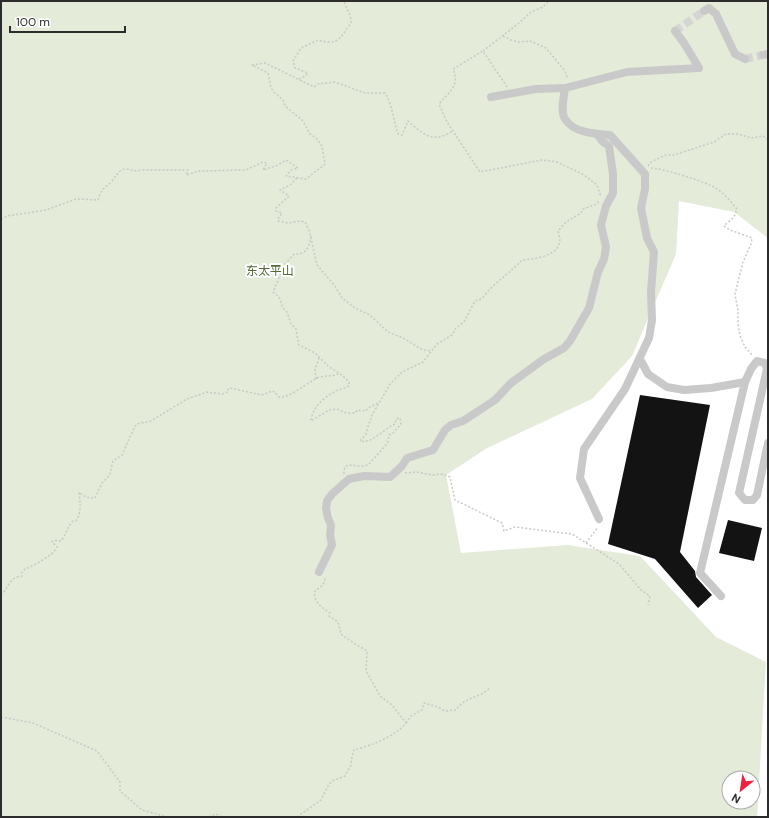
<svg xmlns="http://www.w3.org/2000/svg" width="769" height="818" font-family="'DM Sans','Noto Sans SC',sans-serif">
<style>
.green{fill:#e4ebd8;fill-rule:evenodd}
.building{fill:#131313}
.lines{fill:none;stroke-linecap:round;stroke-linejoin:round}
.minor-tunnel{stroke:#d5d5d5;stroke-width:8;stroke-dasharray:8 4;stroke-linecap:butt}
.path{stroke:#c9c9c9;stroke-width:1.5;stroke-dasharray:2 2;stroke-linecap:butt}
.minor{stroke:#c9c9c9;stroke-width:8}
.labels{text-anchor:middle;stroke-width:4;stroke-linejoin:round;paint-order:stroke}
.park-label{font-size:12px;fill:#536b37;stroke:#fff}
</style>
<rect width="100%" height="100%" fill="#fff"/>
<path class="green" d="M1 1H768V238L734 212 679 201 676 254 632 356 592 399 487 448 446 475 461 553 567 545 640 556 716 637 766 662 757 817H1ZM729 778H753V802H729Z"/>
<g class="building">
<polygon points="640,395 710,405 680,552 695,571 696,577 712,595 698,608 655,559 608,544"/>
<polygon points="728,520 762,528 754,561 719,553"/>
</g>
<g class="lines">
<g class="minor-tunnel">
<polyline points="675,31 704,11"/>
<polyline points="745,59 763,55"/>
</g>
<g class="path">
<polyline points="503,36 511,40 519,42 530,41 546,48 565,71 567,77 566,79"/>
<polyline points="483,51 519,23 531,12 543,7 549,1"/>
<path d="M299 79 305 76 308 73 295 68 293 61 301 48 318 40C333 44 338 43 346 30 347 28 351 24 351 22 351 14 346 8 344 1"/>
<path d="M507 87 483 51 453 69C460 86 449 92 439 104L447 122 480 172 542 160 557 162 584 175 597 185 601 197"/>
<polyline points="648,166 651,162 661,157 666,155 674,155 714,142 726,134 738,134 751,138 763,136 768,139"/>
<path d="M651 168C661 168 708 182 717 189 725 194 731 202 737 209L734 217 724 226 730 230 752 238 751 244 743 262 735 294 738 311V323L740 336 745 347 752 355"/>
<polyline points="297,178 290,185 280,190 289,196 276,208 276,211 282,213 278,219 278,221 288,223 300,221 305,222 309,230 317,265 335,286 342,298 355,308 370,315 388,332 403,338 423,350 431,351"/>
<path d="M1 219 7 216 46 210 76 199 98 200C101 189 104 189 111 182 116 177 118 170 125 169 132 169 132 172 141 170H188L186 175 199 171 246 170 263 162 267 163 263 170 278 165 286 160 298 168 291 170 286 176 306 179 325 164 322 146 317 139 309 133 306 126 302 120 285 106 283 100 274 92 271 88 268 73 252 65 265 63 314 87 318 84 335 82 365 93H385C393 105 393 121 398 134L402 135 408 121C416 128 427 139 438 137 443 137 449 133 453 131"/>
<path d="M311 236C309 247 307 255 294 254L285 264 273 292 279 297 283 308 287 312 291 324 296 329 299 345 315 353 328 366 343 376 349 382V386C344 389 339 389 334 392 323 398 312 408 311 421L329 410 337 409 346 413H355L357 410 366 411 368 408 378 403"/>
<polyline points="316,379 315,370 319,358"/>
<polyline points="405,473 417,472 432,475 441,474 450,477 455,500 502,523 504,531 515,527 572,534 619,564 641,590 650,596 648,605"/>
<path d="M344 474C343 457 358 471 369 464L385 446 388 442 389 435 393 433 401 424 400 418 396 419 395 424C383 429 373 444 360 441L366 434 369 423 371 421V417L390 384 402 372 423 362 437 344 452 335 456 328 464 322 475 301C477 300 479 300 481 299 484 297 487 292 489 290 500 279 512 271 522 260 533 259 555 257 559 244 561 241 559 235 558 231L566 222 581 213 583 209 597 204 599 201"/>
<polyline points="586,543 598,527"/>
<path d="M1 595C9 588 9 577 22 576V572L25 569C33 566 54 555 57 547L52 542 54 540 61 541C66 535 67 527 73 521H76C82 512 80 503 79 492 84 497 88 498 95 498L102 483 107 478 110 474 113 461 122 455 134 428 137 424 151 421 187 399 207 392 222 394 228 392V389L230 388 262 395 272 391 275 392C276 394 277 396 279 397 286 400 309 382 317 378 324 375 332 377 338 374"/>
<polyline points="1,717 33,723 97,751 120,782 120,791 142,810 168,817"/>
<path d="M406 723 411 716 422 710 424 703 438 707 445 711 456 710C462 701 470 699 479 695 483 694 487 690 490 688"/>
<polyline points="209,817 216,814 222,817"/>
<path d="M297 817 321 800 328 786 332 781 345 776 351 765 352 756 354 750C370 746 396 736 406 723L392 705 380 696 366 671 367 651 349 640 341 634 338 622 329 616 330 613C322 607 313 603 315 591L323 585 325 579 324 578"/>
</g>
<g class="minor">
<polyline points="704,11 709,8 716,14 735,54 745,59"/>
<polyline points="763,55 768,54"/>
<path d="M565 88C564 97 560 111 565 119 574 133 595 134 610 135L645 174V189L641 208 647 238 654 252 651 292 652 320 649 338 625 389 584 449 580 478 599 519"/>
<polyline points="491,97 536,89 565,88 627,72 699,68 684,43 675,31"/>
<polyline points="640,359 648,374 667,387 684,390 711,388 745,382"/>
<polyline points="319,572 332,545 330,535 331,525 328,518 326,509 327,501 332,494 349,479 364,476 390,477 402,466 407,458 433,450 445,430 451,425 463,421 495,400 511,383 544,359 564,348 570,341 589,308 598,272 604,259 606,247 601,225 606,206 613,193 613,174 609,146 602,141 597,134"/>
<polyline points="721,596 700,573 745,382 751,369 757,361 765,363 767,369 739,493 745,500 753,500 757,495 768,443"/>
</g>
</g>
<g class="labels">
<g class="park-label">
<text x="270" y="275">东太平山</text>
</g>
</g>
<rect width="769" height="818" fill="none" stroke="#2c2c2c" stroke-width="4"/>
<g transform="translate(741 790) rotate(210)"><circle r="19" fill="#ffffff" stroke="#ababab"/>
<path d="M0-3L7 15L0 10L-7 15Z" fill="#f02140"/>
<text y="-6" font-size="11" font-weight="bold" text-anchor="middle" fill="#2c2c2c">N</text>
</g>
<path d="M10 26v6h115v-6" fill="none" stroke="#2c2c2c" stroke-width="2"/>
<text x="16" y="26" font-size="12" fill="#2c2c2c" stroke="#ffffff" stroke-width="3" paint-order="stroke">100 m</text>
</svg>
